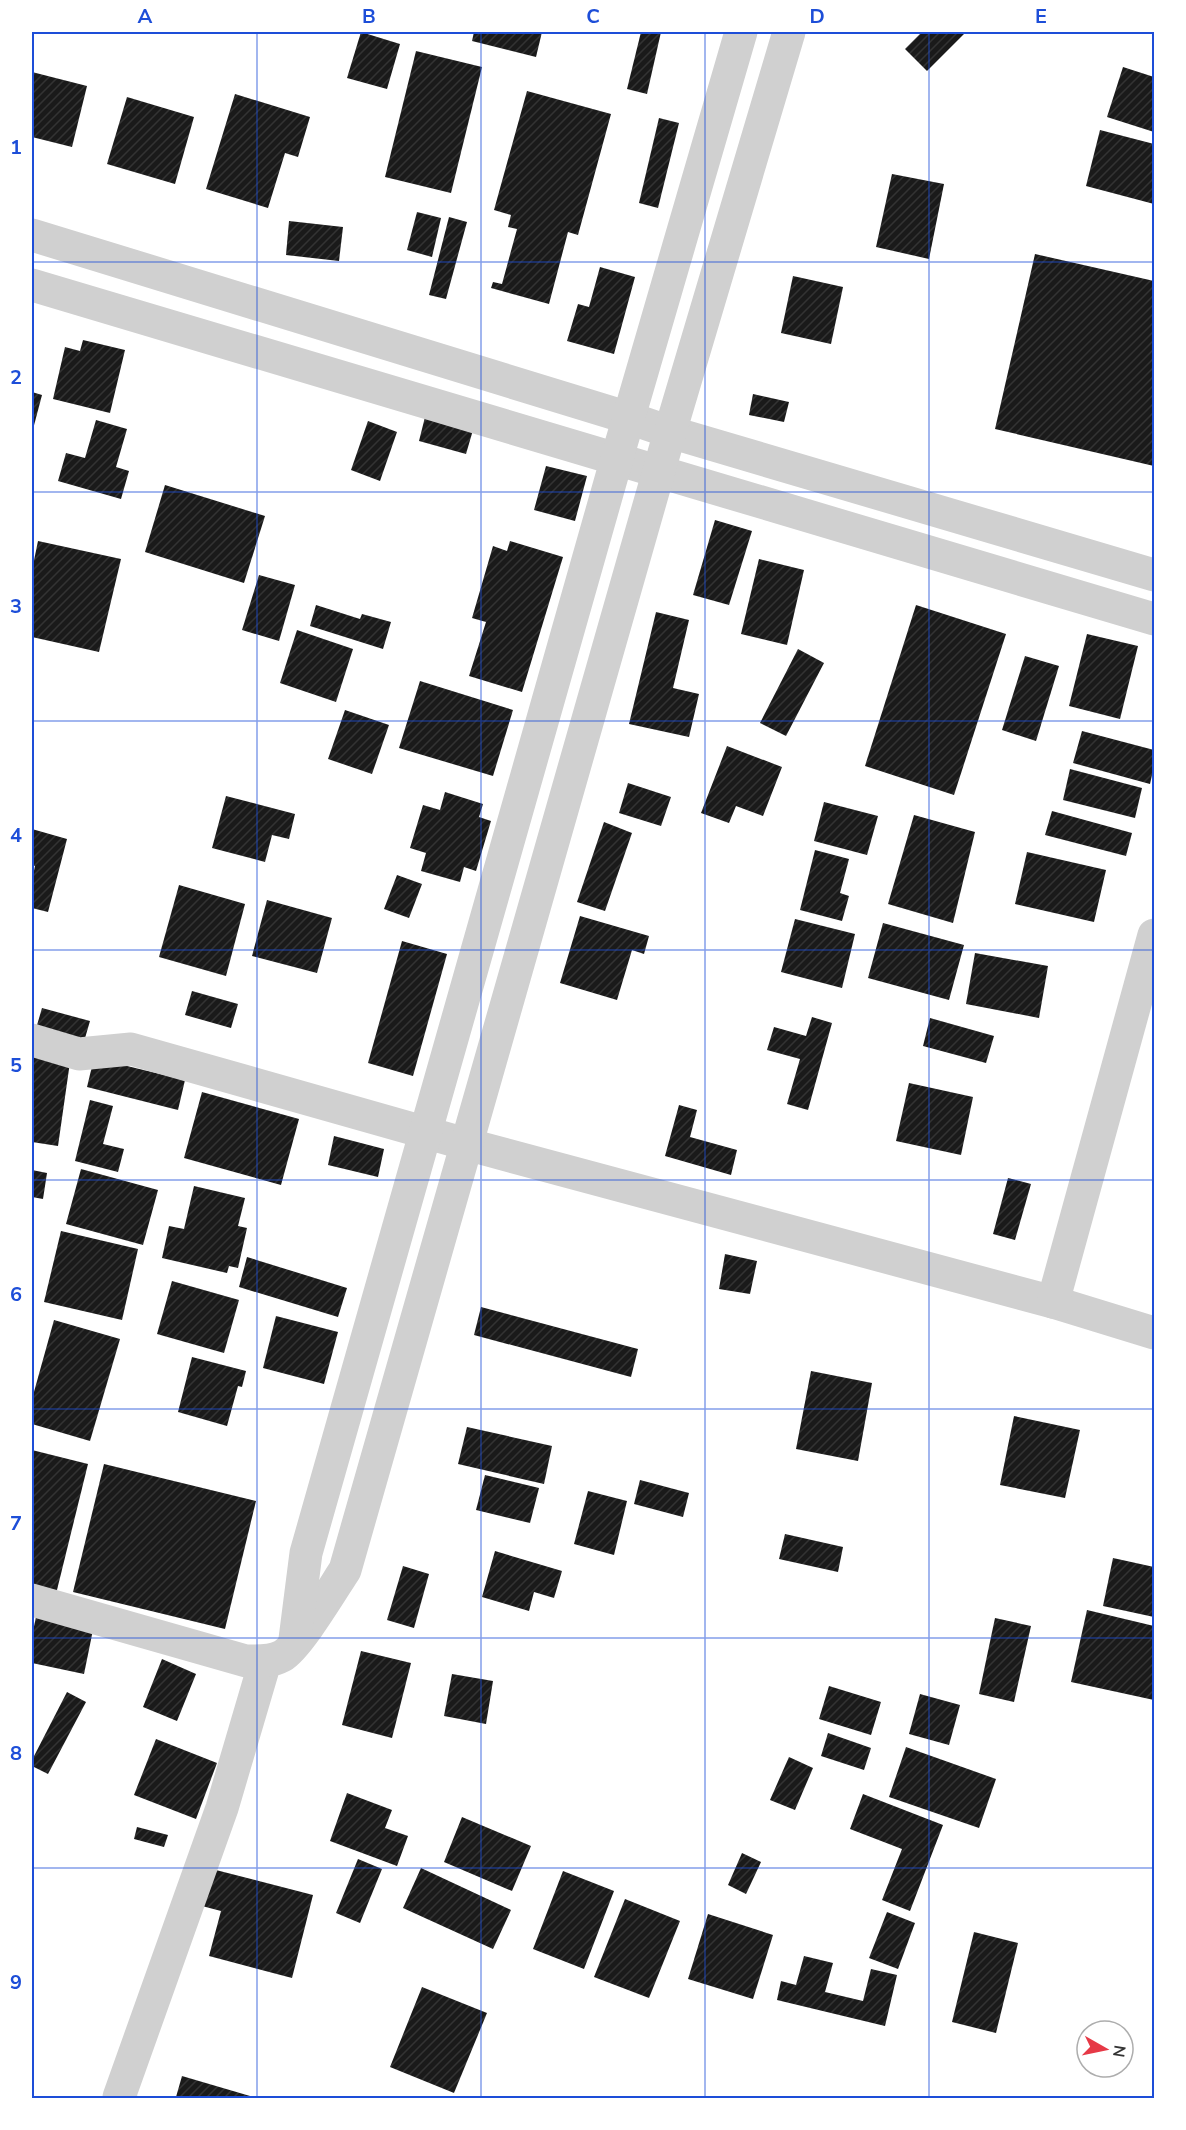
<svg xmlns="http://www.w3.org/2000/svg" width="1186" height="2130" font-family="'Nunito Sans',sans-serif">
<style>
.building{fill:url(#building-hatch)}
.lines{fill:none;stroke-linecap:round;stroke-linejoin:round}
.minor{stroke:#d0d0d0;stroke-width:33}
.tertiary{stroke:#d0d0d0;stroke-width:33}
.grid{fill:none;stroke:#1d4ed8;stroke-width:1.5;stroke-opacity:0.55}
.neatline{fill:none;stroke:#1d4ed8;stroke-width:2}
.grid-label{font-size:20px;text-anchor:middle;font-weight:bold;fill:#1d4ed8}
</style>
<defs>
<pattern id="building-hatch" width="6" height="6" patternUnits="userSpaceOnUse" patternTransform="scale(1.5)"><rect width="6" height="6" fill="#1a1a1a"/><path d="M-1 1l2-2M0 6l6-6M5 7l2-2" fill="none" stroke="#333"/></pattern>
</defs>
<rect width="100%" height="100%" fill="#fff"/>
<g class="building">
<polygon points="361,32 400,44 387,89 347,78"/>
<polygon points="474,32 542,32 536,57 472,41"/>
<polygon points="641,32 661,32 647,94 627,89"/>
<polygon points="922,32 966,32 927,71 905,49"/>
<polygon points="416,51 482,67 451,193 385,177"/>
<polygon points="1123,67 1154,77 1154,132 1107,117"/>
<polygon points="32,72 87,86 72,147 32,137"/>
<polygon points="527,91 611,114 578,235 568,232 549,304 491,288 493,282 502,284 517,229 508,227 511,215 494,210"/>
<polygon points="235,94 310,117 298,157 285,153 268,208 206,189"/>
<polygon points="127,97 194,117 175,184 107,164"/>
<polygon points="659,118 679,123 658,208 639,203"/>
<polygon points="1100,130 1154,144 1154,204 1086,186"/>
<polygon points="892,174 944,184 929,259 876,247"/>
<polygon points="417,212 441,218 432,257 407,250"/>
<polygon points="449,217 467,222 446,299 429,295"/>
<polygon points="289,221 343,227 339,261 286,255"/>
<polygon points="1035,254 1154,281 1154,466 995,429"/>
<polygon points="600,267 635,277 614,354 567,341 578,304 589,307"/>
<polygon points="793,276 843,287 831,344 781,333"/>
<polygon points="83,340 125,350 110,413 53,399 65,347 80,351"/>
<polygon points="32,392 42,395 32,433"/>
<polygon points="753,394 789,402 784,422 749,415"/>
<polygon points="425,417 473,430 466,454 419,441"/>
<polygon points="96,420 127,429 116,467 129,471 121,499 58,481 66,453 85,458"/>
<polygon points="368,421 397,432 380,481 351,470"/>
<polygon points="546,466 587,476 575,521 534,510"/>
<polygon points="165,485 265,516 244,583 145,552"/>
<polygon points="715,520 752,531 729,605 693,595"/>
<polygon points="38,541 121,559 99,652 32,637 32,570"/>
<polygon points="510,541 563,557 522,692 469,676 486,622 472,618 493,546 507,551"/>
<polygon points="759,559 804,570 787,645 741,634"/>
<polygon points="259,575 295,585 279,641 242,630"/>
<polygon points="316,605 360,619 362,614 391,622 383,649 310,626"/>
<polygon points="916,605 1006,634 954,795 865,766"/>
<polygon points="656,612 689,620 673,688 699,694 689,737 629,724"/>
<polygon points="297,630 353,649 336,702 280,683"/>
<polygon points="1087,634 1138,646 1120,719 1069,706"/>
<polygon points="798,649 824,663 786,736 760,723"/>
<polygon points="1025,656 1059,666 1036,741 1002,730"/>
<polygon points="420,681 513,710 493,776 399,748"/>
<polygon points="345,710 389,725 372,774 328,759"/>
<polygon points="1082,731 1154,750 1154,766 1150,784 1073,763"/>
<polygon points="727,746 782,767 763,816 736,806 729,823 701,813"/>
<polygon points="1070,769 1142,788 1135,818 1063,800"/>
<polygon points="628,783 671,797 661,826 619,813"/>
<polygon points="445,792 483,804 479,817 491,821 476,871 464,867 460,882 421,871 426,853 410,848 423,805 440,810"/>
<polygon points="226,796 295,814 289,839 272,835 265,862 212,848"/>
<polygon points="824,802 878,816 867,855 814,841"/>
<polygon points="1052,811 1132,833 1126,856 1045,835"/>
<polygon points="914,815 975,832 953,923 888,904"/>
<polygon points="604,822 632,833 605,911 577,902"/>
<polygon points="32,829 67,839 48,912 32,908 32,880 35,866 32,865"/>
<polygon points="815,850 849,859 840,893 849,896 842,921 800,910"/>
<polygon points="1027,852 1106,870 1094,922 1015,904"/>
<polygon points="397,875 422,884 409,918 384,909"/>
<polygon points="179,885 245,904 226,976 159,957"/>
<polygon points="267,900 332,918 317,973 252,956"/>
<polygon points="580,916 649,936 644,954 632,950 617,1000 560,983"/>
<polygon points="795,919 855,934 842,988 781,972"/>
<polygon points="883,923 964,945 949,1000 868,978"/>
<polygon points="402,941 447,954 413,1076 368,1063"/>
<polygon points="975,953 1048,966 1039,1018 966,1004"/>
<polygon points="192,991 238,1004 231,1028 185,1015"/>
<polygon points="42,1008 90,1021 83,1045 35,1032"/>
<polygon points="812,1017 832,1023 808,1110 787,1104 800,1059 767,1050 774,1027 806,1036"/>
<polygon points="930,1018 994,1036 986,1063 923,1046"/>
<polygon points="32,1056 70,1062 58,1146 32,1142"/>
<polygon points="94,1058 185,1080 178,1110 87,1087"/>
<polygon points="909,1083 973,1097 961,1155 896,1141"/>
<polygon points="202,1092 299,1119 281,1185 184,1158"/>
<polygon points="90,1100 113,1106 103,1144 124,1149 118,1172 75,1161"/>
<polygon points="679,1105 697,1110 690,1137 737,1150 731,1175 665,1156"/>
<polygon points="334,1136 384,1149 378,1177 328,1165"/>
<polygon points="81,1169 158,1190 143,1245 66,1224"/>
<polygon points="32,1170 47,1173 43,1199 32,1197"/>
<polygon points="1008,1178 1031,1184 1015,1240 993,1234"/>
<polygon points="194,1186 245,1198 238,1226 247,1228 238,1268 229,1266 227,1273 162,1258 169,1226 184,1229"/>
<polygon points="61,1231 138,1249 122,1320 44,1302"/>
<polygon points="725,1254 757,1261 750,1294 719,1289"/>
<polygon points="247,1257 347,1288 338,1317 239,1287"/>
<polygon points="172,1281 239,1300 224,1353 157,1334"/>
<polygon points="481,1307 638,1349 631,1377 474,1335"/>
<polygon points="276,1316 338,1332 324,1384 263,1368"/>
<polygon points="54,1320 120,1339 90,1441 32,1424 32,1399"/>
<polygon points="192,1357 246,1371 242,1387 238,1386 227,1426 178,1412"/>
<polygon points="811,1371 872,1383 858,1461 796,1449"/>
<polygon points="1014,1416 1080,1430 1065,1498 1000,1485"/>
<polygon points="467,1427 552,1446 544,1484 458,1464"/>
<polygon points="32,1450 88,1464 56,1594 32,1588"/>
<polygon points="104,1464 256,1501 225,1629 73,1592"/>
<polygon points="485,1475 539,1488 530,1523 476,1510"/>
<polygon points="640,1480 689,1493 683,1517 634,1504"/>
<polygon points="588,1491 627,1501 614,1555 574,1544"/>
<polygon points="785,1534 843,1547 838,1572 779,1559"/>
<polygon points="495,1551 562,1571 554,1598 534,1592 529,1611 482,1597"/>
<polygon points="1113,1558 1154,1567 1154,1617 1103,1606"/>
<polygon points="403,1566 429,1574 414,1628 387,1620"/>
<polygon points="1087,1610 1154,1626 1154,1700 1071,1682"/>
<polygon points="37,1612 94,1625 84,1674 32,1663 32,1636"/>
<polygon points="995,1618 1031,1626 1014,1702 979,1694"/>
<polygon points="361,1651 411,1663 392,1738 342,1725"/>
<polygon points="162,1659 196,1674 177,1721 143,1707"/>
<polygon points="452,1674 493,1681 486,1724 444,1716"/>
<polygon points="829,1686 881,1702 871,1735 819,1719"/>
<polygon points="67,1692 86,1702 48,1774 32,1766 32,1760"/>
<polygon points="920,1694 960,1705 949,1745 909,1734"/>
<polygon points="828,1733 871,1748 864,1770 821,1756"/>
<polygon points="156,1739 217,1763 196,1819 134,1795"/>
<polygon points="906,1747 996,1779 979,1828 889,1797"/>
<polygon points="789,1757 813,1768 795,1810 770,1800"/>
<polygon points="347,1793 392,1810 385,1828 408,1836 397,1866 330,1841"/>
<polygon points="863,1794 943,1825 910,1911 882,1900 902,1849 850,1829"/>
<polygon points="462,1817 531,1846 512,1891 444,1862"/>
<polygon points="137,1827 168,1835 164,1847 134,1839"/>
<polygon points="742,1853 761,1862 746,1894 728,1885"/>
<polygon points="358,1859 382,1869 360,1923 336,1913"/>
<polygon points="421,1868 511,1910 493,1949 403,1908"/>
<polygon points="212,1869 313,1895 292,1978 209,1956 221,1911 202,1906"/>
<polygon points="563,1871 614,1891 584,1969 533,1949"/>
<polygon points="625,1899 680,1921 649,1998 594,1977"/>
<polygon points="887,1912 915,1923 898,1969 869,1958"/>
<polygon points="708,1914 773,1935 753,1999 688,1979"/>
<polygon points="974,1932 1018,1943 996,2033 952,2022"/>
<polygon points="804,1956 833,1963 825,1992 863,2001 871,1969 897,1975 885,2026 777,2000 781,1981 796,1985"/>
<polygon points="422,1987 487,2013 454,2093 390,2067"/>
<polygon points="182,2076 257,2098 176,2097"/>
</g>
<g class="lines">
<g class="minor">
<polyline points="32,1040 79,1054 131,1049 466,1144 1053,1302 1154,1333"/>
<polyline points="1053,1302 1154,935"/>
<polyline points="121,2098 119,2097 222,1808 265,1662"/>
</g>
<g class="tertiary">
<polyline points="32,235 629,418 670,432 1154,575"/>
<polyline points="32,285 1154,619"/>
<path d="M32 1600 246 1661C258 1661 271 1662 282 1656 298 1647 333 1588 345 1570L670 432 789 32"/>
<polyline points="295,1639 306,1553 617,458 741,32"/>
</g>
</g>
<path class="grid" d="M257 32V2098M481 32V2098M705 32V2098M929 32V2098M32 262H1154M32 492H1154M32 721H1154M32 950H1154M32 1180H1154M32 1409H1154M32 1638H1154M32 1868H1154"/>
<rect width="1186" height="2130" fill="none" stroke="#ffffff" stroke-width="66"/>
<g transform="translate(1105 2049) rotate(99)"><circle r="28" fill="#ffffff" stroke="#adadad" stroke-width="1.5"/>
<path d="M0-4.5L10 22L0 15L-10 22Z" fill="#e63946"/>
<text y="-9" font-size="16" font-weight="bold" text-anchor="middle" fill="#333333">N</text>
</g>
<rect x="33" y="33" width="1120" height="2064" class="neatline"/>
<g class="grid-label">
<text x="145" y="23">A</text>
<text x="369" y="23">B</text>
<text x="593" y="23">C</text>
<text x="817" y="23">D</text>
<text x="1041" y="23">E</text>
<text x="16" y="154">1</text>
<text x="16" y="384">2</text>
<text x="16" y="613">3</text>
<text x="16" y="842">4</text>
<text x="16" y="1072">5</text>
<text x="16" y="1301">6</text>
<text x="16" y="1530">7</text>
<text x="16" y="1760">8</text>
<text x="16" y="1989">9</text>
</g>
</svg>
